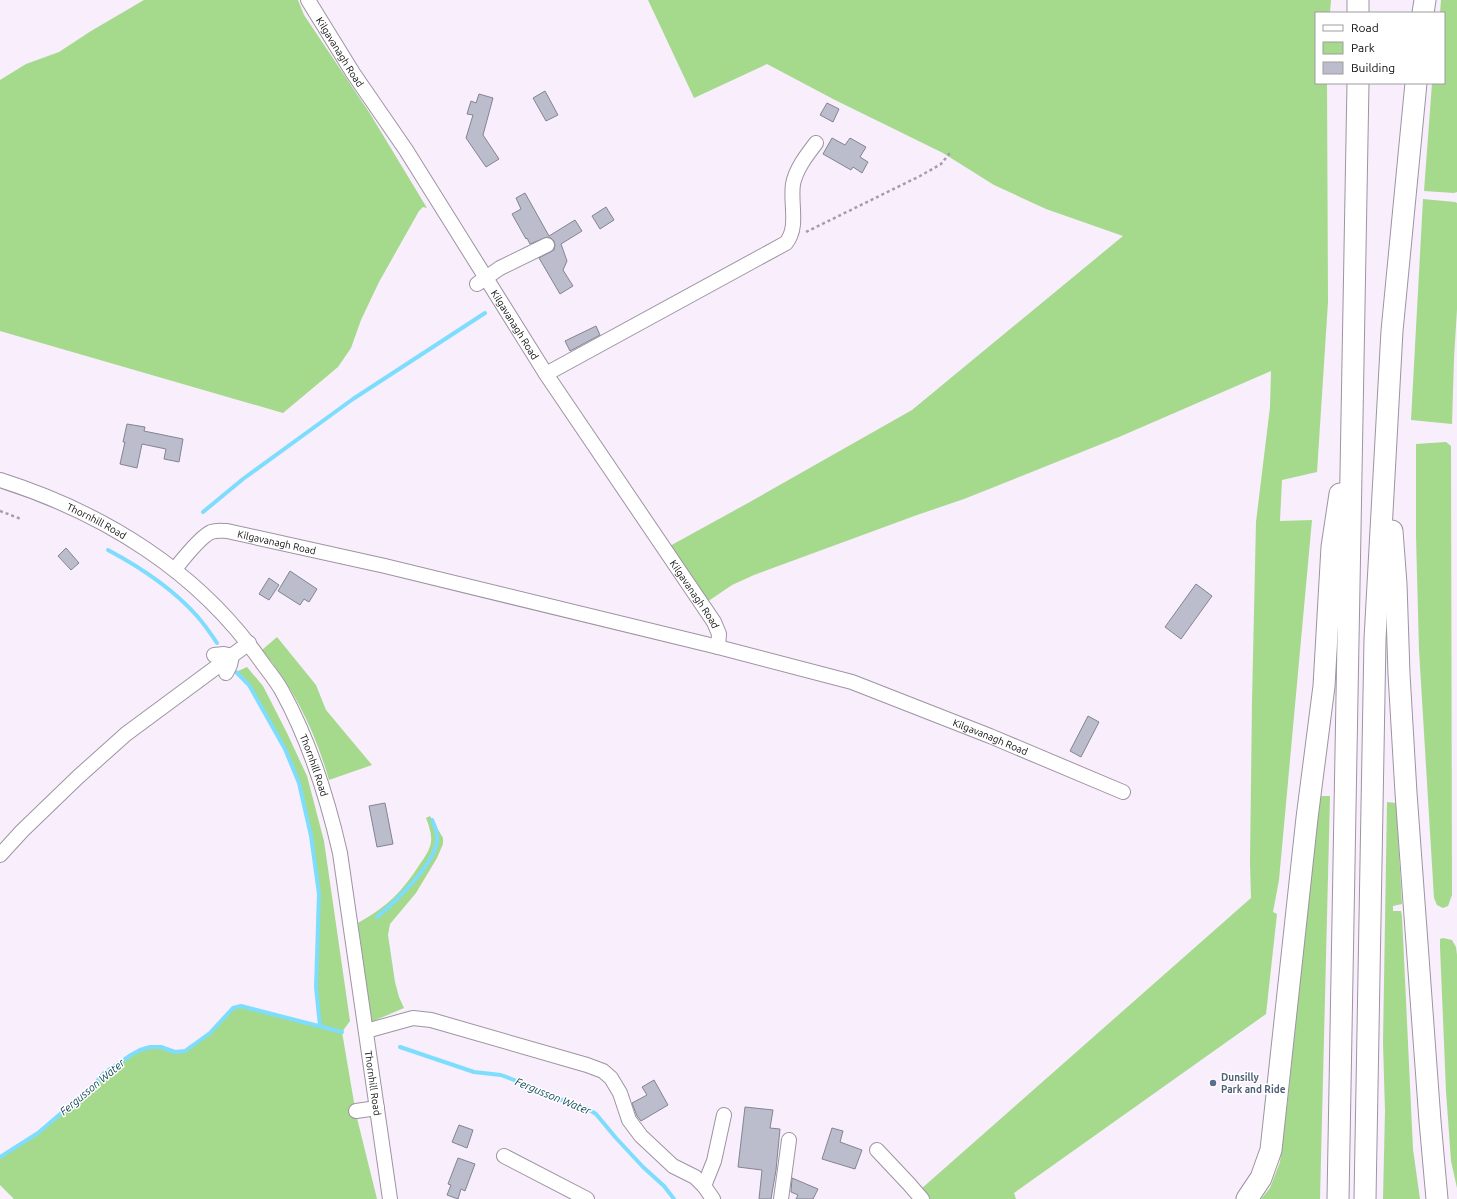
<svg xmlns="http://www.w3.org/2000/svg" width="1457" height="1199" font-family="Ubuntu,sans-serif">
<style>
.green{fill:#a5d98c}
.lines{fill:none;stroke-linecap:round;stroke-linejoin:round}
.stream{stroke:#7eddfd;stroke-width:4}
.building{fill:#bbbccc;stroke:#838493}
.minor-casing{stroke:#9d94a1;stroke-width:16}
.highway-casing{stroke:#9d94a1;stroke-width:23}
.path{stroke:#a49ca6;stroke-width:2.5;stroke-dasharray:3 3;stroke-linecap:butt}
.minor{stroke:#fff;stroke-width:14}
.highway{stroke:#fff;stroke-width:21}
.service-dot{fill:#5c6f8a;stroke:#fff;stroke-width:1.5}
.labels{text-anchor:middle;stroke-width:3;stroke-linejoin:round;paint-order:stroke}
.street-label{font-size:10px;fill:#0e0b0f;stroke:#fff}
.service-label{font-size:10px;font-weight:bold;fill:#4e5e75;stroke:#fff;text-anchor:start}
.water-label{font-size:11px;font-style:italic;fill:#124a5a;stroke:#fff}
</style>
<rect width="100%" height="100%" fill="#f8eefc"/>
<g class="green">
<polygon points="144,0 298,0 304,15 369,112 427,208 423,207 419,211 379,282 361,320 351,348 338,367 283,413 0,331 0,80 26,64 59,52 91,31"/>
<polygon points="648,0 1331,0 1330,13 1316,13 1316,83 1327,83 1328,302 1317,472 1282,480 1280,521 1312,520 1279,880 1273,912 1277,914 1266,1014 1014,1193 1016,1199 930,1199 921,1189 1251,898 1250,863 1252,701 1256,522 1270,407 1271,371 1119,437 964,499 917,515 754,575 732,585 707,602 668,547 748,503 912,410 1123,236 1046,209 994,185 943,153 835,100 767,64 694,98"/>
<polygon points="1441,0 1457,0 1457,192 1454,193 1424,191 1432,83 1444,83 1444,13 1440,13"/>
<polygon points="1423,199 1455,202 1457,203 1457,309 1454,358 1452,424 1411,420"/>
<polygon points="1446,442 1451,446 1452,895 1448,906 1443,908 1437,905 1434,898 1419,650 1416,536 1416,444"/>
<path d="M277 637 316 685 326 710 372 765 329 780C316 734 294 687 262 650Z"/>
<polygon points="247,667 263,686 287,733 307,776 324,841 350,1021 342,1032 356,1114 377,1199 14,1199 0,1185 0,1157 38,1133 93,1086 103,1074 131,1055 150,1047 161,1047 175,1052 184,1052 210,1033 233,1008 241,1006 320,1026 316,987 319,894 311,836 299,783 285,749 249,685 236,672"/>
<polygon points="1319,796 1330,796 1320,1199 1261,1199 1270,1188 1280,1162 1288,1098"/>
<polygon points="1387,802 1396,803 1402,904 1393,906 1393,911 1401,911 1402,916 1413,1149 1420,1199 1383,1199 1385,1111 1383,1043"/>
<path d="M430 816 443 838V844L437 858 416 893 390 924 388 935 395 982 399 997 404 1008 371 1022 358 923C388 906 401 893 420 864 424 858 430 850 431 842 432 834 429 826 426 818Z"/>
<polygon points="1443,938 1452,940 1456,947 1457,955 1457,1188 1451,1161 1446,1091 1440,947 1440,939"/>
</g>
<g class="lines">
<g class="stream">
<polyline points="203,512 243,479 353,399 485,313"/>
<path d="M108 550C140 567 173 589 197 616 204 624 211 634 217 643"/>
<polyline points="236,672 249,685 285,749 299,783 311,836 319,894 316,987 320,1026"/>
<path d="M377 917C395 902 434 865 437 841 438 834 435 826 432 820"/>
<polyline points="400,1047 474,1072 501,1075 514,1080 542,1093 588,1109 596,1114 616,1138 643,1167 664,1186 674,1199"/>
<polyline points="0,1157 38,1133 93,1086 103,1074 131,1055 140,1050 150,1047 161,1047 175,1052 185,1051 210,1033 233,1008 241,1006 342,1032"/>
</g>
</g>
<g class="building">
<polygon points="545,91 558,115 546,121 533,98"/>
<polygon points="479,94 493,98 483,135 499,159 486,167 466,138 473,115 467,114 471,101 476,103"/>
<polygon points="827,103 839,109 833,122 820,115"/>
<polygon points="832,138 845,145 850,138 866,147 860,157 868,162 862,173 853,167 851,170 823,154"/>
<polygon points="525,193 549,236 575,220 582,231 561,244 567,261 563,270 573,286 560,294 539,258 554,250 555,245 554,241 551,238 547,237 530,244 527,238 526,239 512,214 521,209 516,198"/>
<polygon points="606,207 614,220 600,229 592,216"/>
<polygon points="596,326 600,335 570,351 565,341"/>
<polygon points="127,424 145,427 144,431 183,439 179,462 164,459 166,449 142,444 137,468 120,464 125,442 123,442"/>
<polygon points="66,548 79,563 71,570 58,556"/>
<polygon points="290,571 317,589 309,602 304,599 300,605 278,591"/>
<polygon points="269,578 279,585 269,600 259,594"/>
<polygon points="1196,584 1212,596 1181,639 1165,627"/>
<polygon points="1088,716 1099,722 1081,757 1070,751"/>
<polygon points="385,803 393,844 377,847 369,806"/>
<polygon points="654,1080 668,1105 641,1121 637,1116 632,1103 647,1095 642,1087"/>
<polygon points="745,1107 773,1110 770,1128 780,1129 776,1170 771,1199 759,1199 762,1170 738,1167"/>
<polygon points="459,1125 473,1130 467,1148 452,1142"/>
<polygon points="832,1128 843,1131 840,1142 862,1150 855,1169 822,1159"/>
<polygon points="458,1158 475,1164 465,1191 461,1189 458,1199 447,1195 451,1185 448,1184"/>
<polygon points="792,1178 818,1189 813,1199 796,1199 798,1195 791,1192"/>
</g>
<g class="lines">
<g class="minor-casing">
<g id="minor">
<path id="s1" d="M308 0 353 73 406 150 546 374 714 622 719 634 718 647"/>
<polyline points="477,284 500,268 547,245"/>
<path d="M546 374 786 243C799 227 790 204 793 184 796 169 806 156 816 143"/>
<path id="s2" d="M0 480C104 513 198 571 261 661 268 671 276 680 282 691 310 742 327 796 340 853L390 1199"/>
<path id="s3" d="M175 569C183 559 200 537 211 532 217 530 222 531 227 531L385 566 718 647 852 682 990 736 1123 792"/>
<polyline points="214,655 224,654 232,656 230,665 226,673"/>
<polyline points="0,855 22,831 78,777 126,734 249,643"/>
<polyline points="366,1031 413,1018 431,1020 587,1065 603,1071 611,1078 620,1093 629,1120 641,1136 673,1166 695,1177 704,1186"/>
<polyline points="356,1111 377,1108"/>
<polyline points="877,1150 909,1184 922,1199"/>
<polyline points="504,1156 587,1199"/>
<polyline points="713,1199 704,1186 714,1161 724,1115"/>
<polyline points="781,1199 789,1140"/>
</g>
</g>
<g class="highway-casing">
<g id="highway">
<polyline points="1358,13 1358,0"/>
<polyline points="1423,13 1425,0"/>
<polyline points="1392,531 1396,584 1399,674 1406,793 1430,1121 1437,1199"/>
<polyline points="1247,1199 1261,1178 1271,1150 1307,818 1324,686 1332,547 1340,494"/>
<polyline points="1338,1199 1358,83"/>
<polyline points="1365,1199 1375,639 1392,331 1416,83"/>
</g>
</g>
<g class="path">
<polyline points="806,232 920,176 941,164 950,153"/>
<polyline points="0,511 21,519"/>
</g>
<use href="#minor" class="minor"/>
<use href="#highway" class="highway"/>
</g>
<circle class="service-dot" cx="1213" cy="1083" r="4"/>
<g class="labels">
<g class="street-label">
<text dy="4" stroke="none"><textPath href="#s1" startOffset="61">Kilgavanagh Road</textPath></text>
<text dy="4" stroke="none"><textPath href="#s1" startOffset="385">Kilgavanagh Road</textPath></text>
<text dy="4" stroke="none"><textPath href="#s2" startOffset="105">Thornhill Road</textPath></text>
<text dy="4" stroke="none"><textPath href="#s3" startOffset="119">Kilgavanagh Road</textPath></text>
<text dy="4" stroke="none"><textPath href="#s1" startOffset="709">Kilgavanagh Road</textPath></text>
<text dy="4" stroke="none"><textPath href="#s3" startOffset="860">Kilgavanagh Road</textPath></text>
<text dy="4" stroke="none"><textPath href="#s2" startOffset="441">Thornhill Road</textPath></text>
<text dy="4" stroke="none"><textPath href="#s2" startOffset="765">Thornhill Road</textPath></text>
</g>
<g class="service-label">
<text x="1221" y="1081">Dunsilly<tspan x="1221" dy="12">Park and Ride</tspan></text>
</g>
<g class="water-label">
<text transform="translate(92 1087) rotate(-40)" y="4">Fergusson Water</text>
<text transform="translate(553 1096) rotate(22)" y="4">Fergusson Water</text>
</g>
</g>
<rect x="1315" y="12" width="130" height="72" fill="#ffffff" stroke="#9f9d9f"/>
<rect x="1323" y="25" width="20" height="6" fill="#ffffff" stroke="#9f9d9f"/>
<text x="1351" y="32" font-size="12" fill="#0e0b0f">Road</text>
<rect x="1323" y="42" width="20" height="12" fill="#a5d98c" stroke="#9f9d9f"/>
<text x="1351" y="52" font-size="12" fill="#0e0b0f">Park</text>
<rect x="1323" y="62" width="20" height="12" fill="#bbbccc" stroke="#9f9d9f"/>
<text x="1351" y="72" font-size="12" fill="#0e0b0f">Building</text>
</svg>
